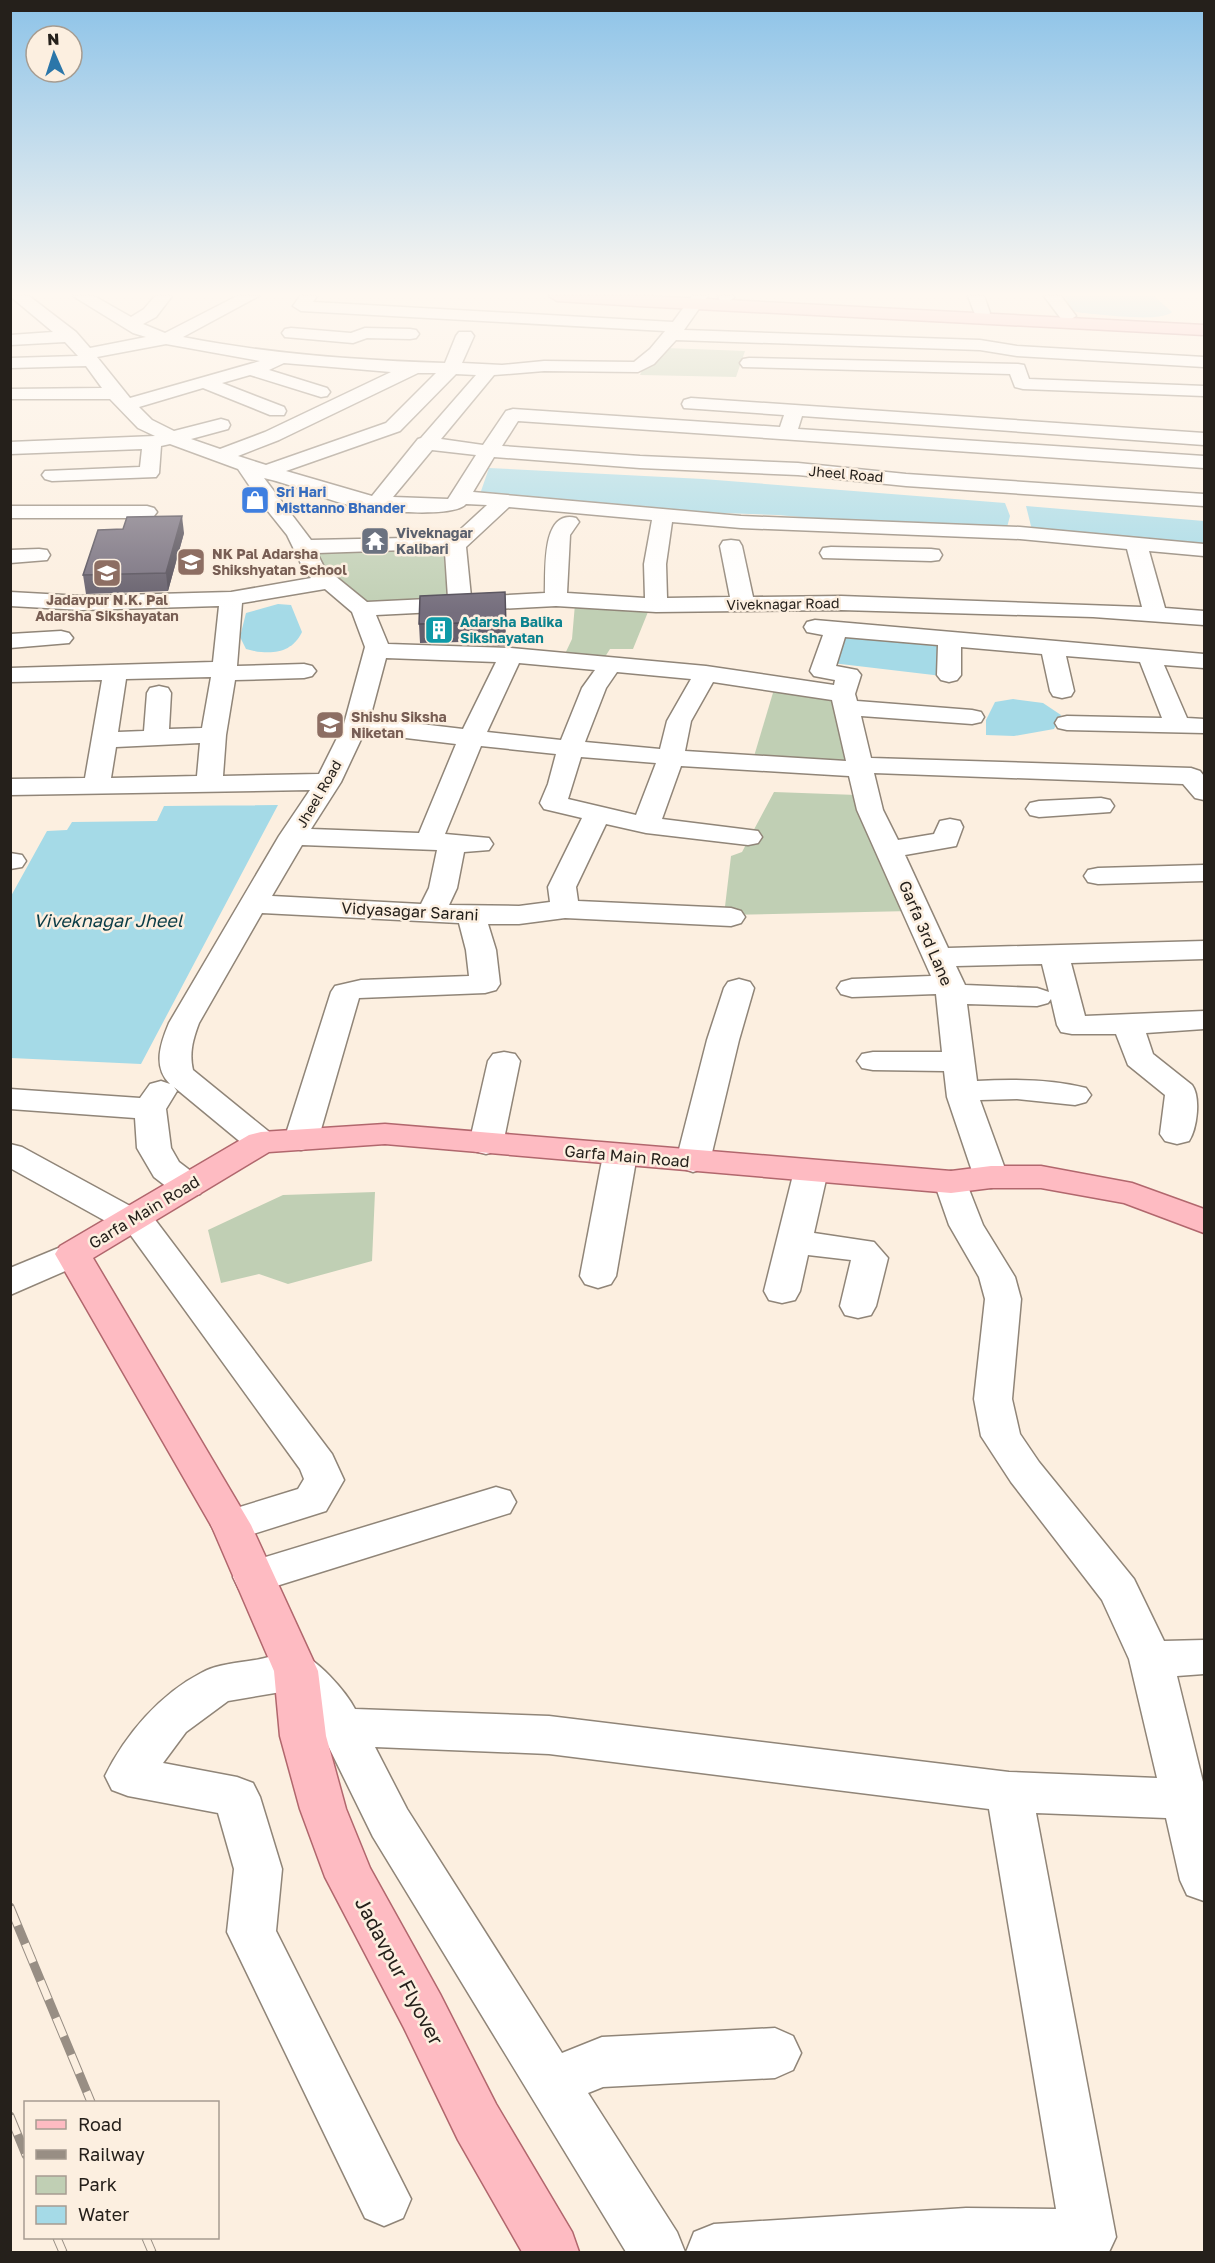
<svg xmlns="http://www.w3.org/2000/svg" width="1215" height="2263" font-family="'Golos Text',sans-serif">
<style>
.green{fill:#c0cfb4}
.water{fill:#a5dae7}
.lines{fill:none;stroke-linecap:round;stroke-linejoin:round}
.minor-casing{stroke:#908578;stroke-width:3}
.major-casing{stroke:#b1676d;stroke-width:3}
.minor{fill:#fff;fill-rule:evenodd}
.major{fill:#febbc2;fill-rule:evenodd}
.rail-casing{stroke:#988e84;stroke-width:9}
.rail{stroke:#fcefe0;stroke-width:7;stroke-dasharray:20;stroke-linecap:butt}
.wall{fill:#655f6c}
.shaded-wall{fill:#524d58}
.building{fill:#756e7d;stroke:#524d58;stroke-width:1.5}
.labels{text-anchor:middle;stroke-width:5;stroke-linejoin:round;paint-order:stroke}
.far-street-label{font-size:14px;fill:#25201b;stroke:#fcefe0}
.far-shop-label{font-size:14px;font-weight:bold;fill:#366cbe;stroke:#fcefe0;text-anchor:start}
.far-worship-label{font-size:14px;font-weight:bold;fill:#5b616d;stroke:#fcefe0;text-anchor:start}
.far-education-label{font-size:14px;font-weight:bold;fill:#785e54;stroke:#fcefe0;text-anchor:start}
.far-culture-label{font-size:14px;font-weight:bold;fill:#0d838f;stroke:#fcefe0;text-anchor:start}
.street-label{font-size:16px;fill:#25201b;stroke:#fcefe0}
.water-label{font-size:18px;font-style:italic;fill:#0a3c46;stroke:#fcefe0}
.near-street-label{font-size:20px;fill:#25201b;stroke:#fcefe0}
</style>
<rect width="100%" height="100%" fill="#fcefe0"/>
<g class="green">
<polygon points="666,348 745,351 736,377 640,375 643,368"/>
<polygon points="461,548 456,603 365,606 321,570 309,549"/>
<polygon points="575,604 650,607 633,649 610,649 603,660 564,656 572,639"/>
<polygon points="775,686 837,695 854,761 752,763"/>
<polygon points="774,792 857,795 911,911 724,915 731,856 742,852"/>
<polygon points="375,1192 372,1261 288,1284 259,1274 221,1283 208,1230 283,1195"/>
</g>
<g class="water">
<path d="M1064 296H1154L1172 312C1159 323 1101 314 1082 313L1073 311Z"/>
<polygon points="489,468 703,479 1005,503 1010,516 1006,531 943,529 777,515 669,511 480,494"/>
<polygon points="1026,506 1204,521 1204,549 1032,530"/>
<path d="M278 604 291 605 302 632C291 655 268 655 246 649L240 637 246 613Z"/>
<polygon points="841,636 942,645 942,676 832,663"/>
<polygon points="1013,699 1043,703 1061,715 1054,729 1014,736 986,735 986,720 995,702"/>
<polygon points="278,805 141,1064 11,1058 11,896 47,831 67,830 72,822 157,821 164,806"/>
</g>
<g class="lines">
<g class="minor-casing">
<g id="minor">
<path d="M10 296H29L76 332 90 348 146 337 133 333 73 296H94L131 317 144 309 155 296H172L156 317 143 324 165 333 237 296H259L183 337C269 354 357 360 445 363L456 336 459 332H471L474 336 462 363 502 365 544 361 634 362 650 349 665 331 301 311 293 306 300 296H317L313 302 673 322 692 296H708L684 330 980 340 1017 346 1204 357V367L1017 356 980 350 676 340 654 364 638 372 544 371 494 375 441 439 483 445 506 411 513 409 780 427 784 415 684 408 682 404 684 400 691 398 1204 433V445L802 416 798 429 1204 456V468L518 421 502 446 640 456 798 463 906 474 1204 494V506L906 486 798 475 640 468 494 457 473 492 741 516 1020 527 1204 544V556L1149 551 1165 608 1204 611V625L1093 617 841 610 656 612 556 606 376 615 388 644 511 648 706 666 834 685 835 680 814 676 810 671 823 635 807 632 804 627 807 622 815 620 1204 654V668L1164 665 1187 718 1204 719V733L1067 730 1058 728 1055 723 1058 718 1067 716 1162 718 1140 662 1066 656 1074 691 1071 696 1062 698 1053 696 1050 691 1042 654 961 647V675L957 680 949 682 941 680 937 675 938 645 845 637 836 666 857 670 861 675 855 694 857 701 972 710 981 712 984 717 981 722 972 724 861 716 871 758 1191 768 1200 771 1204 776V800L1195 798 1183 784 874 773 883 810 898 840 934 834 940 821 950 819 960 821 963 827 956 846 905 855 948 948 1204 941V959L1071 963 1085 1016 1204 1011V1029L1146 1033 1153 1054 1192 1085C1201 1097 1197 1129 1189 1141L1177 1144 1165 1141 1160 1134 1165 1095 1128 1065 1116 1034H1072L1061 1032 1057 1025 1051 999 1048 1003 1037 1006 967 1004 977 1081C1013 1079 1051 1079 1086 1088L1091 1095 1086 1102 1075 1105 1017 1099 980 1100 1008 1177 1003 1185 991 1188 979 1185 974 1177 947 1097 944 1071 873 1070 862 1068 857 1061 862 1054 873 1052H942L936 994 852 997 841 994 837 988 841 982 852 979 931 976 857 810 849 776 681 766 662 819 758 831 762 837 758 843 748 845 646 833 606 824 576 887 578 901 731 908 741 911 745 917 741 923 731 926 565 918 519 924H488L496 950 500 984 496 990 485 993 359 998 318 1140 313 1147 301 1150 289 1147 284 1140 331 992 335 986 361 980 469 976 466 950 459 923 262 913 199 1023C193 1039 189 1053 193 1070L273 1135 278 1142 273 1149 261 1152 249 1149 174 1087 177 1091 166 1109 171 1148 179 1162 200 1178 205 1186 200 1194 188 1197 176 1194 154 1177 137 1148 135 1118 10 1109V1089L140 1098 150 1084 161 1081 170 1084C152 1067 161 1042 169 1023L279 836 310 790 10 795V779L85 778 102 680 10 682V668L213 662 219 606 82 610 10 606V592L82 596 231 592 311 578 304 570 287 535 259 500 238 469 170 444 161 446 159 473 156 477 52 481 45 479 42 475 45 471 140 467 142 449 10 454V442L155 436 138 428 110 399H10V389L102 388 86 366 10 368V358L78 356 65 342 10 345V335L53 332ZM166 344 260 361 130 398 97 357ZM284 363 391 372 265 432 220 449 191 439 228 429 230 425 228 421 221 419 174 431 152 420 139 407 203 388 270 415H284L286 411 284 407 222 383 250 375 321 397 327 396 330 392 327 388 269 370ZM418 373H436L386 423 266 465 238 456 279 440ZM456 374 476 375 421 438 418 439 372 496 286 471 400 431ZM432 450 476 455 448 499 393 497ZM264 478C296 485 328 502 362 508 381 511 454 518 466 504L487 505 450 539 406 538 311 540ZM509 507 652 520 644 564 645 598 567 593 570 535 579 522 576 518C541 509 546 571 545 593L471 597 466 547ZM672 522 741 528 1020 539 1127 549 1142 607 841 596 753 597 742 546 739 541 731 540 723 541 720 546 730 597 667 598 666 564ZM406 550 445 552 448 598 367 602 324 567 317 553ZM325 589 352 612 365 647 344 724 319 774 223 776 226 735 235 680 304 678 312 676 316 671 312 666 304 664 237 666 242 603ZM386 658 496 662 463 729 370 718ZM519 663 595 670 582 688 561 740 487 732ZM617 672 691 679 667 721 660 749 585 742 606 688ZM211 677 202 728 169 729 171 693 168 688 159 686 150 688 147 693 144 731 118 732 126 679ZM713 682 832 700 846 761 685 751 691 721ZM364 733 456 744 419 833 311 829 341 782ZM200 743 197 776 111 778 116 747ZM481 746 556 754 548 784 540 803 544 809 582 818 548 887 550 902 519 906 449 905 457 888 464 852 489 850 493 844 489 838 445 834ZM581 757 656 763 636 815 568 799ZM302 845 437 850 429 888 421 904 272 896ZM1042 964 1049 992 1037 988 965 985 956 966Z"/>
<polygon points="718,296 734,296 734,298 726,303 720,301"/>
<polygon points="968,296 984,296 990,313 988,317 976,317"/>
<polygon points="1044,296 1061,296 1076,316 1068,321 1062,320"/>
<polygon points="291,328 351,333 365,328 410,329 416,330 419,334 416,338 410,339 367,338 353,343 285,337 282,333 285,329"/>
<polygon points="749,358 1018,364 1024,365 1029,379 1204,386 1204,396 1023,389 1015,387 1010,374 743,367 740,363 743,359"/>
<polygon points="10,506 147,506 154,508 157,512 154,516 147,518 10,518"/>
<polygon points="831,547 931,549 939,550 942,555 939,560 931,561 823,558 820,553 823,548"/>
<polygon points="39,549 47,550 50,555 47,560 10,563 10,550"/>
<polygon points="61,631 69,633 73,638 69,643 10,648 10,634"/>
<polygon points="1101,798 1110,800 1114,806 1110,812 1039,817 1030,815 1026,809 1030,803 1039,801"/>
<polygon points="10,853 22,855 26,861 22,867 10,869"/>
<polygon points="1204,865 1204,881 1098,884 1088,882 1084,876 1088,870 1098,868"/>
<polygon points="739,979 750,982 754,988 739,1040 710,1161 705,1168 693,1172 681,1168 676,1161 707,1040 724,988 728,982"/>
<polygon points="504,1052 515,1054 520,1061 503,1144 498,1151 486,1154 474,1151 469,1144 488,1061 493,1054"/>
<polygon points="10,1144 22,1147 132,1207 147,1209 332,1454 344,1480 326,1511 231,1541 217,1536 211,1525 217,1514 298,1489 304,1479 300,1469 127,1230 118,1228 10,1168"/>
<polygon points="620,1145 632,1148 637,1155 616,1276 611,1284 598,1288 585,1284 580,1276 603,1155 608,1148"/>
<polygon points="811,1160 823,1163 828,1171 814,1233 874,1242 888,1258 876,1306 871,1315 858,1318 845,1315 840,1306 851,1260 808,1255 800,1291 795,1300 782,1303 769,1300 764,1291 794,1171 799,1163"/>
<path d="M951 1171 963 1174 983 1225 1015 1277 1021 1299 1012 1399 1020 1434 1039 1462 1134 1579 1164 1641 1204 1640V1674L1177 1676 1204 1786V1901L1187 1895 1180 1880 1166 1818 1036 1813 1116 2237 1109 2252H686L694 2232 714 2224 966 2208 1056 2209 989 1809 549 1754 375 1747 407 1809 562 2053 602 2037 775 2028 793 2036 801 2053 793 2070 775 2078 603 2087 588 2093 677 2232 685 2252H626L373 1837 318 1725 287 1691 228 1701 186 1732 163 1763 237 1777 253 1783 260 1797 282 1869 276 1931 411 2199 403 2218 384 2226 365 2218 227 1932 234 1869 218 1813 128 1796 112 1790 105 1776C125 1735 160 1694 201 1673 217 1664 238 1663 255 1660 267 1658 283 1652 296 1653 315 1655 347 1693 355 1709L549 1716 1009 1772 1157 1778 1129 1659 1102 1600 1011 1482 981 1436 974 1399 985 1299 979 1277 949 1225 934 1182 939 1174Z"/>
<polygon points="73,1242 86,1246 91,1254 86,1262 10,1295 10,1268"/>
<polygon points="496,1487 510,1491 516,1502 510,1513 254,1593 239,1589 233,1577 239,1565"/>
</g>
</g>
<g class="major-casing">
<g id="major">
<polygon points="549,296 649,296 1204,325 1204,335 638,306 557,301"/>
<polygon points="385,1124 951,1171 991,1166 1041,1166 1132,1183 1204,1209 1204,1233 1124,1203 1041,1188 991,1188 951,1193 385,1144 269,1152 93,1258 251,1525 318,1671 326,1736 346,1809 370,1868 440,1994 496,2104 572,2232 579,2252 522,2252 458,2140 404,2028 325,1877 300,1809 280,1736 274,1671 212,1527 55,1254 60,1246 249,1135 261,1132"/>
</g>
</g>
<use href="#minor" class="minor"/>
<use href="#major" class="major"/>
<g class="rail-casing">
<g id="rail">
<polyline points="10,1907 91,2102"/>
<polyline points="10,2116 26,2155"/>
<polyline points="57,2238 63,2252"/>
<polyline points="146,2238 152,2252"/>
</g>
</g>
<use href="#rail" class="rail"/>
</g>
<g class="wall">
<polygon points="184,533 168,591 86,594 83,575"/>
<polygon points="505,592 506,646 462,644 462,642 420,643 419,624"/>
</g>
<polygon class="shaded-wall" points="182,516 184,533 168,591 166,573"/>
<g class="building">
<polygon points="182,516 166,573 83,575 98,530 123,529 127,517"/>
<polygon points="505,592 506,627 461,625 461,623 419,624 420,596"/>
</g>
<linearGradient id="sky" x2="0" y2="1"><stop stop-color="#8dc3e8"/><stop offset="0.48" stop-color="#fef8f1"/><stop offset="1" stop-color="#fef8f1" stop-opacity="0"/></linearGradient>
<rect width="1215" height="613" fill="url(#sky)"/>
<defs>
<g id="shop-square" transform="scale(1.5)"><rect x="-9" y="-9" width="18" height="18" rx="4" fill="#3f7fe0" stroke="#fcefe0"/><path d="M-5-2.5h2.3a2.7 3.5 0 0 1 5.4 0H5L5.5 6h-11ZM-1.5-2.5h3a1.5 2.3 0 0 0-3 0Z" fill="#fff"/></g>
<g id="temple-square" transform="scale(1.5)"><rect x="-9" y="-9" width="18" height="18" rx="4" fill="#6b7280" stroke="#fcefe0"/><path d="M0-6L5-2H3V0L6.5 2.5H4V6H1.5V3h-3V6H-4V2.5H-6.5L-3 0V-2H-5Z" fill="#fff"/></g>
<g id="school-square" transform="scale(1.5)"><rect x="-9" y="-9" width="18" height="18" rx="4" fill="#8d6e63" stroke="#fcefe0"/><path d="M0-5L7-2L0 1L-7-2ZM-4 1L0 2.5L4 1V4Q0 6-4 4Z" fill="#fff"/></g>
<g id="building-square" transform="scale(1.5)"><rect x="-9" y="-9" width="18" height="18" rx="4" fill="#0f9aa8" stroke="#fcefe0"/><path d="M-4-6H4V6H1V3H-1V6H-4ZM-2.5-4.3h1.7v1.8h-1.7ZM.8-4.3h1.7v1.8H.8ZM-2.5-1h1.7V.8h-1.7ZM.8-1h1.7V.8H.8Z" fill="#fff"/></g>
</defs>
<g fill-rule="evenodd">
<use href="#shop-square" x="255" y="500"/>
<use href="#temple-square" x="375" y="541"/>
<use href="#school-square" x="191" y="562"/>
<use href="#school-square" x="107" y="573"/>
<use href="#building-square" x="439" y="630"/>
<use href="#school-square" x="330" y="725"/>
</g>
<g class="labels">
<g class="far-street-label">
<text transform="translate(846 474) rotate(5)" y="5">Jheel Road</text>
<text transform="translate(783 604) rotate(-1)" y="5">Viveknagar Road</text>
<text transform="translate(319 794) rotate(-60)" y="5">Jheel Road</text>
</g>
<g class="far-shop-label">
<text x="276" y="497">Sri Hari<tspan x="276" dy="16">Misttanno Bhander</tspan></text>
</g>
<g class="far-worship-label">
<text x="396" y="538">Viveknagar<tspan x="396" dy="16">Kalibari</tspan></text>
</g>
<g class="far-education-label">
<text x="212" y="559">NK Pal Adarsha<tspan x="212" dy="16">Shikshyatan School</tspan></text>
<text x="107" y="605" text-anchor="middle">Jadavpur N.K. Pal<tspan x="107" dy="16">Adarsha Sikshayatan</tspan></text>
<text x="351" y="722">Shishu Siksha<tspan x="351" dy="16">Niketan</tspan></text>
</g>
<g class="far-culture-label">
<text x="460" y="627">Adarsha Balika<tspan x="460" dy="16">Sikshayatan</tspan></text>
</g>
<g class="street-label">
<text transform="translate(410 911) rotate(3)" y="6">Vidyasagar Sarani</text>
<text transform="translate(926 933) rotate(67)" y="6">Garfa 3rd Lane</text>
<text transform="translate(627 1156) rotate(5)" y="6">Garfa Main Road</text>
<text transform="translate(144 1212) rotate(-31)" y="6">Garfa Main Road</text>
</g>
<g class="water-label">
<text x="108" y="927">Viveknagar Jheel</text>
</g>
<g class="near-street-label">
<text transform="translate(399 1971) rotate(62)" y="7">Jadavpur Flyover</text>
</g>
</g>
<rect width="1215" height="2263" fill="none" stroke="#25201b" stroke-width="24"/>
<rect x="24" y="2101" width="195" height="138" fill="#fcefe0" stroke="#a69c91" stroke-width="1.5"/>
<rect x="36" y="2120" width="30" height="9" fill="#febbc2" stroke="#a69c91" stroke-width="1.5"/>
<text x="78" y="2131" font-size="18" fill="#25201b">Road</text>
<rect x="36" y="2150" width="30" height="9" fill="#988e84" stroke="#a69c91" stroke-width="1.5"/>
<text x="78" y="2161" font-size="18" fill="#25201b">Railway</text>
<rect x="36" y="2176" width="30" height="18" fill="#c0cfb4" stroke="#a69c91" stroke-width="1.5"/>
<text x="78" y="2191" font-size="18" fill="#25201b">Park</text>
<rect x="36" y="2206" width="30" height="18" fill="#a5dae7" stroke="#a69c91" stroke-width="1.5"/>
<text x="78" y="2221" font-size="18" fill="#25201b">Water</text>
<g transform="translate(54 54) rotate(357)"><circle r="28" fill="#fcefe0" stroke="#a69c91" stroke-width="1.5"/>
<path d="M0-4.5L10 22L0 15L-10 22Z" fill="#2b76a9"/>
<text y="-9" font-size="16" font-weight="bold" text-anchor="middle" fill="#25201b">N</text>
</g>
</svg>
